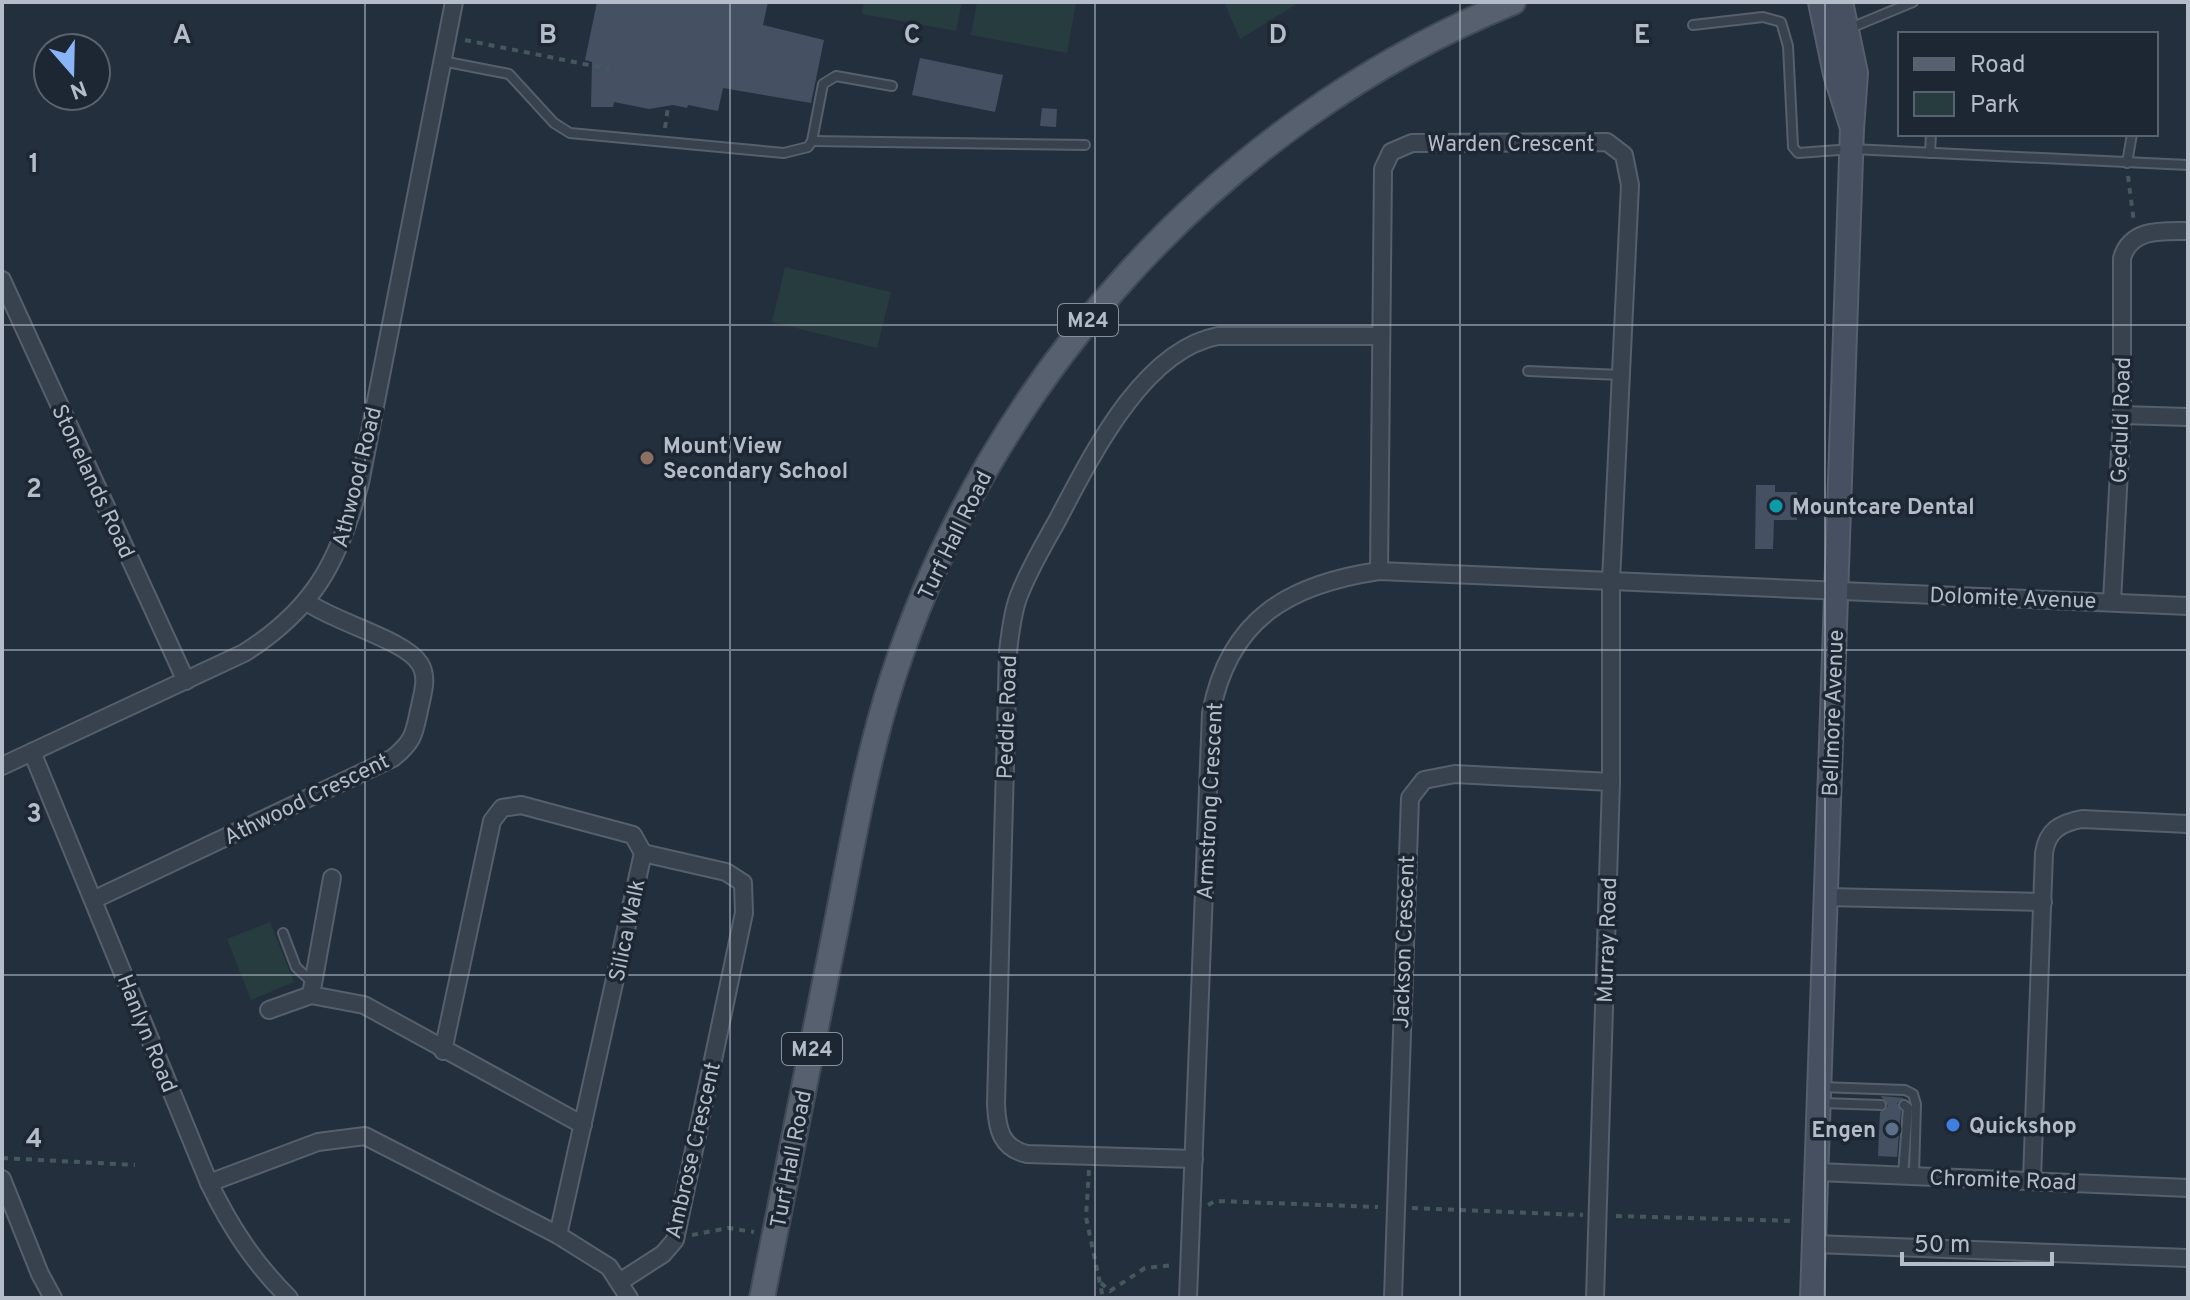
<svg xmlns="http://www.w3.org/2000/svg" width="2190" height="1300" font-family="Overpass,sans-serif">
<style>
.green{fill:#263c3f}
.building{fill:#455162}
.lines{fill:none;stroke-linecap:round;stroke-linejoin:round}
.lane-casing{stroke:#565f6c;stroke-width:12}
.street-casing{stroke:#565f6c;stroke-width:20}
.secondary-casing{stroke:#565f6c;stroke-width:26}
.primary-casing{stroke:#414a57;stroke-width:28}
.path{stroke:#44595c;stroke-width:4;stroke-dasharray:6 6;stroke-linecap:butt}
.lane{stroke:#38414e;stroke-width:8}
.street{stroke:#38414e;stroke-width:16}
.secondary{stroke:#465061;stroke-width:22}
.primary{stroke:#56606e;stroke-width:24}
.grid{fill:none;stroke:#b4bcc9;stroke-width:2;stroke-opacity:0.55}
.education-dot{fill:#8d6e63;stroke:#1d2633;stroke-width:3}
.culture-dot{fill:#0f9aa8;stroke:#1d2633;stroke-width:3}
.shop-dot{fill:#3f7fe0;stroke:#1d2633;stroke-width:3}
.service-dot{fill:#5c6f8a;stroke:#1d2633;stroke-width:3}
.labels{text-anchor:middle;stroke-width:7;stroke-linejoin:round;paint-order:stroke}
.shield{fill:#1d2633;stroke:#878f9c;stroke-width:2}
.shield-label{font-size:20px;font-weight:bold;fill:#b4bcc9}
.street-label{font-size:22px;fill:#b4bcc9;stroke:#1d2633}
.poi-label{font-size:22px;font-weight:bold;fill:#b4bcc9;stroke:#1d2633;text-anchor:start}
.grid-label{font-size:26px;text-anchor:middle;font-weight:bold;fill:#b4bcc9;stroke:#1d2633;stroke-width:7;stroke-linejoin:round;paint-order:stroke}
</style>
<rect width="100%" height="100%" fill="#242f3e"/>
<g class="green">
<polygon points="864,2 962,2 956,31 862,14"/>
<polygon points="977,2 1076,3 1067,53 971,35"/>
<polygon points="1224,2 1300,2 1240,39"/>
<polygon points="785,267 891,292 877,348 772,322"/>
<polygon points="270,922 294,982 251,1000 227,939"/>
</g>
<g class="building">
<polygon points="597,2 768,2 763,25 824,40 811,103 723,88 718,111 688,105 687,108 673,105 649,109 614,102 613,107 591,107 592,62 585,60"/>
<polygon points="920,58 1003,75 995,112 912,95"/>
<polygon points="1042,108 1057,109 1056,127 1040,126"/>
<polygon points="1756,485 1775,485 1775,492 1797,492 1797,520 1774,520 1773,549 1755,549"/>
<polygon points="1881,1096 1904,1098 1897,1103 1901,1111 1897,1157 1878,1156 1880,1112 1888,1106"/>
</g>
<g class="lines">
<g class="lane-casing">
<g id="lane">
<polyline points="1693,25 1763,17 1781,22 1788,46 1793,147 1798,153 1852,149 2188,165"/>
<polyline points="1848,29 1913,2"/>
<polyline points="442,61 509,74 554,123 570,133 784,153 808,147 812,141 823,84 836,76 892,86"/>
<polyline points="812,141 1085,145"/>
<polyline points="1930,153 1931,134"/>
<polyline points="2127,163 2132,134"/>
<polyline points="1528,371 1621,375"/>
<polyline points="283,933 296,967 312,982"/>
<polyline points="1820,1087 1905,1090 1913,1094 1916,1104 1914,1175"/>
<polyline points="1822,1103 1881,1105"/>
<polyline points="1903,1175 1908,1108 1904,1105"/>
</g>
</g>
<g class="street-casing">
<g id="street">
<polyline points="2,280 186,681"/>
<polyline points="2122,415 2188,417"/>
<polyline points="1379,571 1383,169 1391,152 1412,143 1607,142 1624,155 1630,185 1611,581 1611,782 1595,1298"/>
<path d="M2112 601 2122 415V258C2131 228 2162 231 2188 231"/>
<path d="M32 752 209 1183C231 1228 254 1263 289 1298"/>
<path d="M2 766 244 653C314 609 339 561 360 483L454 2"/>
<polyline points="1826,897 2043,902"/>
<path d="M93 900 393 758C415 740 414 733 420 706 423 692 428 677 420 664 406 640 334 622 307 602"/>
<polyline points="311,995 332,878"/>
<polyline points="269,1010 311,995 364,1005 583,1125"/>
<polyline points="443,1051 492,821 502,808 521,805 633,835 643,853 558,1235"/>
<path d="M1194 1159 1027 1154C1001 1148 997 1129 996 1104L1008 652C1010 634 1012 615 1018 598 1028 571 1043 546 1057 521 1090 459 1142 350 1218 336H1379"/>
<polyline points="1818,1172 2188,1188"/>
<polyline points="2,1179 40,1274 53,1298"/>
<path d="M2032 1179 2044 853C2047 831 2060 823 2082 819L2188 824"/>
<polyline points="209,1183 318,1142 365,1136 558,1235 609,1267 629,1298"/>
<polyline points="1814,1244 2188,1258"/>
<polyline points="621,1281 663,1254 675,1240 744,913 743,883 726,872 643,853"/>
<path d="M1188 1298 1211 713C1229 618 1290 584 1379 571L2188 606"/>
<polyline points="1393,1298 1410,798 1424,780 1455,774 1611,782"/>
</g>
</g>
<g class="secondary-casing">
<g id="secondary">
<polyline points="1820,2 1835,74 1852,128"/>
<polyline points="1812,1298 1852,129 1856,73 1841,2"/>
</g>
</g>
<g class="primary-casing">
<path id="primary" d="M762 1298C787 1176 810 1054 835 932 852 847 866 760 893 677 990 378 1221 121 1513 2"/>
</g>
<g class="path">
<polyline points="465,40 609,69"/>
<polyline points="665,128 668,107"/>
<polyline points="2128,176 2134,223"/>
<polyline points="2,1158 135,1165"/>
<polyline points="1089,1170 1086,1217 1103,1298"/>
<polyline points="1208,1205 1215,1201 1378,1207"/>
<polyline points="1412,1208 1583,1215"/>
<polyline points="1616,1216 1795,1221"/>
<polyline points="692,1235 728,1228 754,1232"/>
<polyline points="1101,1283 1110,1291 1145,1268 1174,1265"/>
</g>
<use href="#lane" class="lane"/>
<use href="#street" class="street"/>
<use href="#secondary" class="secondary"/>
<use href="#primary" class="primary"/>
</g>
<path class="grid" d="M365 2V1298M730 2V1298M1095 2V1298M1460 2V1298M1825 2V1298M2 325H2188M2 650H2188M2 975H2188"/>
<circle class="education-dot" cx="647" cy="458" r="8"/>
<circle class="culture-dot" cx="1776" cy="506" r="8"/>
<circle class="shop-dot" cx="1953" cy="1125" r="8"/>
<circle class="service-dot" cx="1892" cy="1129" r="8"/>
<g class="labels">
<g class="shield">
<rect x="1058" y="304" width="60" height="32" rx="6"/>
<rect x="782" y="1033" width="60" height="32" rx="6"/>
</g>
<g class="shield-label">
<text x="1088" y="327">M24</text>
<text x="812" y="1056">M24</text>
</g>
<g class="street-label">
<text x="1511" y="151">Warden Crescent</text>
<text transform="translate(2120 420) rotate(-88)" y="8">Geduld Road</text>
<text transform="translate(356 477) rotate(-76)" y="8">Athwood Road</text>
<text transform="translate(94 481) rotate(65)" y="8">Stonelands Road</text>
<text transform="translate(954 535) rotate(-64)" y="8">Turf Hall Road</text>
<text transform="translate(2013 597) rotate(2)" y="8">Dolomite Avenue</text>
<text transform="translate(1832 713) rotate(-88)" y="8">Bellmore Avenue</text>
<text transform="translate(1006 717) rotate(-88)" y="8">Peddie Road</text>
<text transform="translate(306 798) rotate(-26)" y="8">Athwood Crescent</text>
<text transform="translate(1209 801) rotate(-87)" y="8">Armstrong Crescent</text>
<text transform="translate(626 930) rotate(-78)" y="8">Silica Walk</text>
<text transform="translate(1606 940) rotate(-88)" y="8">Murray Road</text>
<text transform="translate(1403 942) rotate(-88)" y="8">Jackson Crescent</text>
<text transform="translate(148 1033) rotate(68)" y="8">Hanlyn Road</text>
<text transform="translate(692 1150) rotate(-77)" y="8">Ambrose Crescent</text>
<text transform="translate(790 1159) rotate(-79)" y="8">Turf Hall Road</text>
<text transform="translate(2003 1179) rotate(2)" y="8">Chromite Road</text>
</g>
<g class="poi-label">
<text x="663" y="453">Mount View<tspan x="663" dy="25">Secondary School</tspan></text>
<text x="1792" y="514">Mountcare Dental</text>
<text x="1969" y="1133">Quickshop</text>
<text x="1876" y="1137" text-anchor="end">Engen</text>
</g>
</g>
<g class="grid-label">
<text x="182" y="43">A</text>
<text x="548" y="43">B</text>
<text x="912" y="43">C</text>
<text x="1278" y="43">D</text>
<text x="1642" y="43">E</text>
<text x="34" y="172">1</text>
<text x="34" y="497">2</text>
<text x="34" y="822">3</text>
<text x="34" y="1147">4</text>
</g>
<rect width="2190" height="1300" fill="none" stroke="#b4bcc9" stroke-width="8"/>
<rect x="1898" y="32" width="260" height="104" fill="#1d2633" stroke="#59626f" stroke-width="2"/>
<rect x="1914" y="58" width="40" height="12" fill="#56606e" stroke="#59626f" stroke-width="2"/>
<text x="1970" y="72" font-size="24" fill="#b4bcc9">Road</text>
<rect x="1914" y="92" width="40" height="24" fill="#263c3f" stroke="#59626f" stroke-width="2"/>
<text x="1970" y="112" font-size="24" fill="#b4bcc9">Park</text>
<g transform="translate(72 72) rotate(160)"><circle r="38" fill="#1d2633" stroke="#59626f" stroke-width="2"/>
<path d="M0-6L14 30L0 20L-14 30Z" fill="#8ab4f8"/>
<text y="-12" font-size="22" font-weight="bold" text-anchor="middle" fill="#b4bcc9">N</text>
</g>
<path d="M1902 1252v12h150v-12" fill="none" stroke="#b4bcc9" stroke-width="4"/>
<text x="1914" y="1252" font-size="24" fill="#b4bcc9" stroke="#1d2633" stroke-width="6" paint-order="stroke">50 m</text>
</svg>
